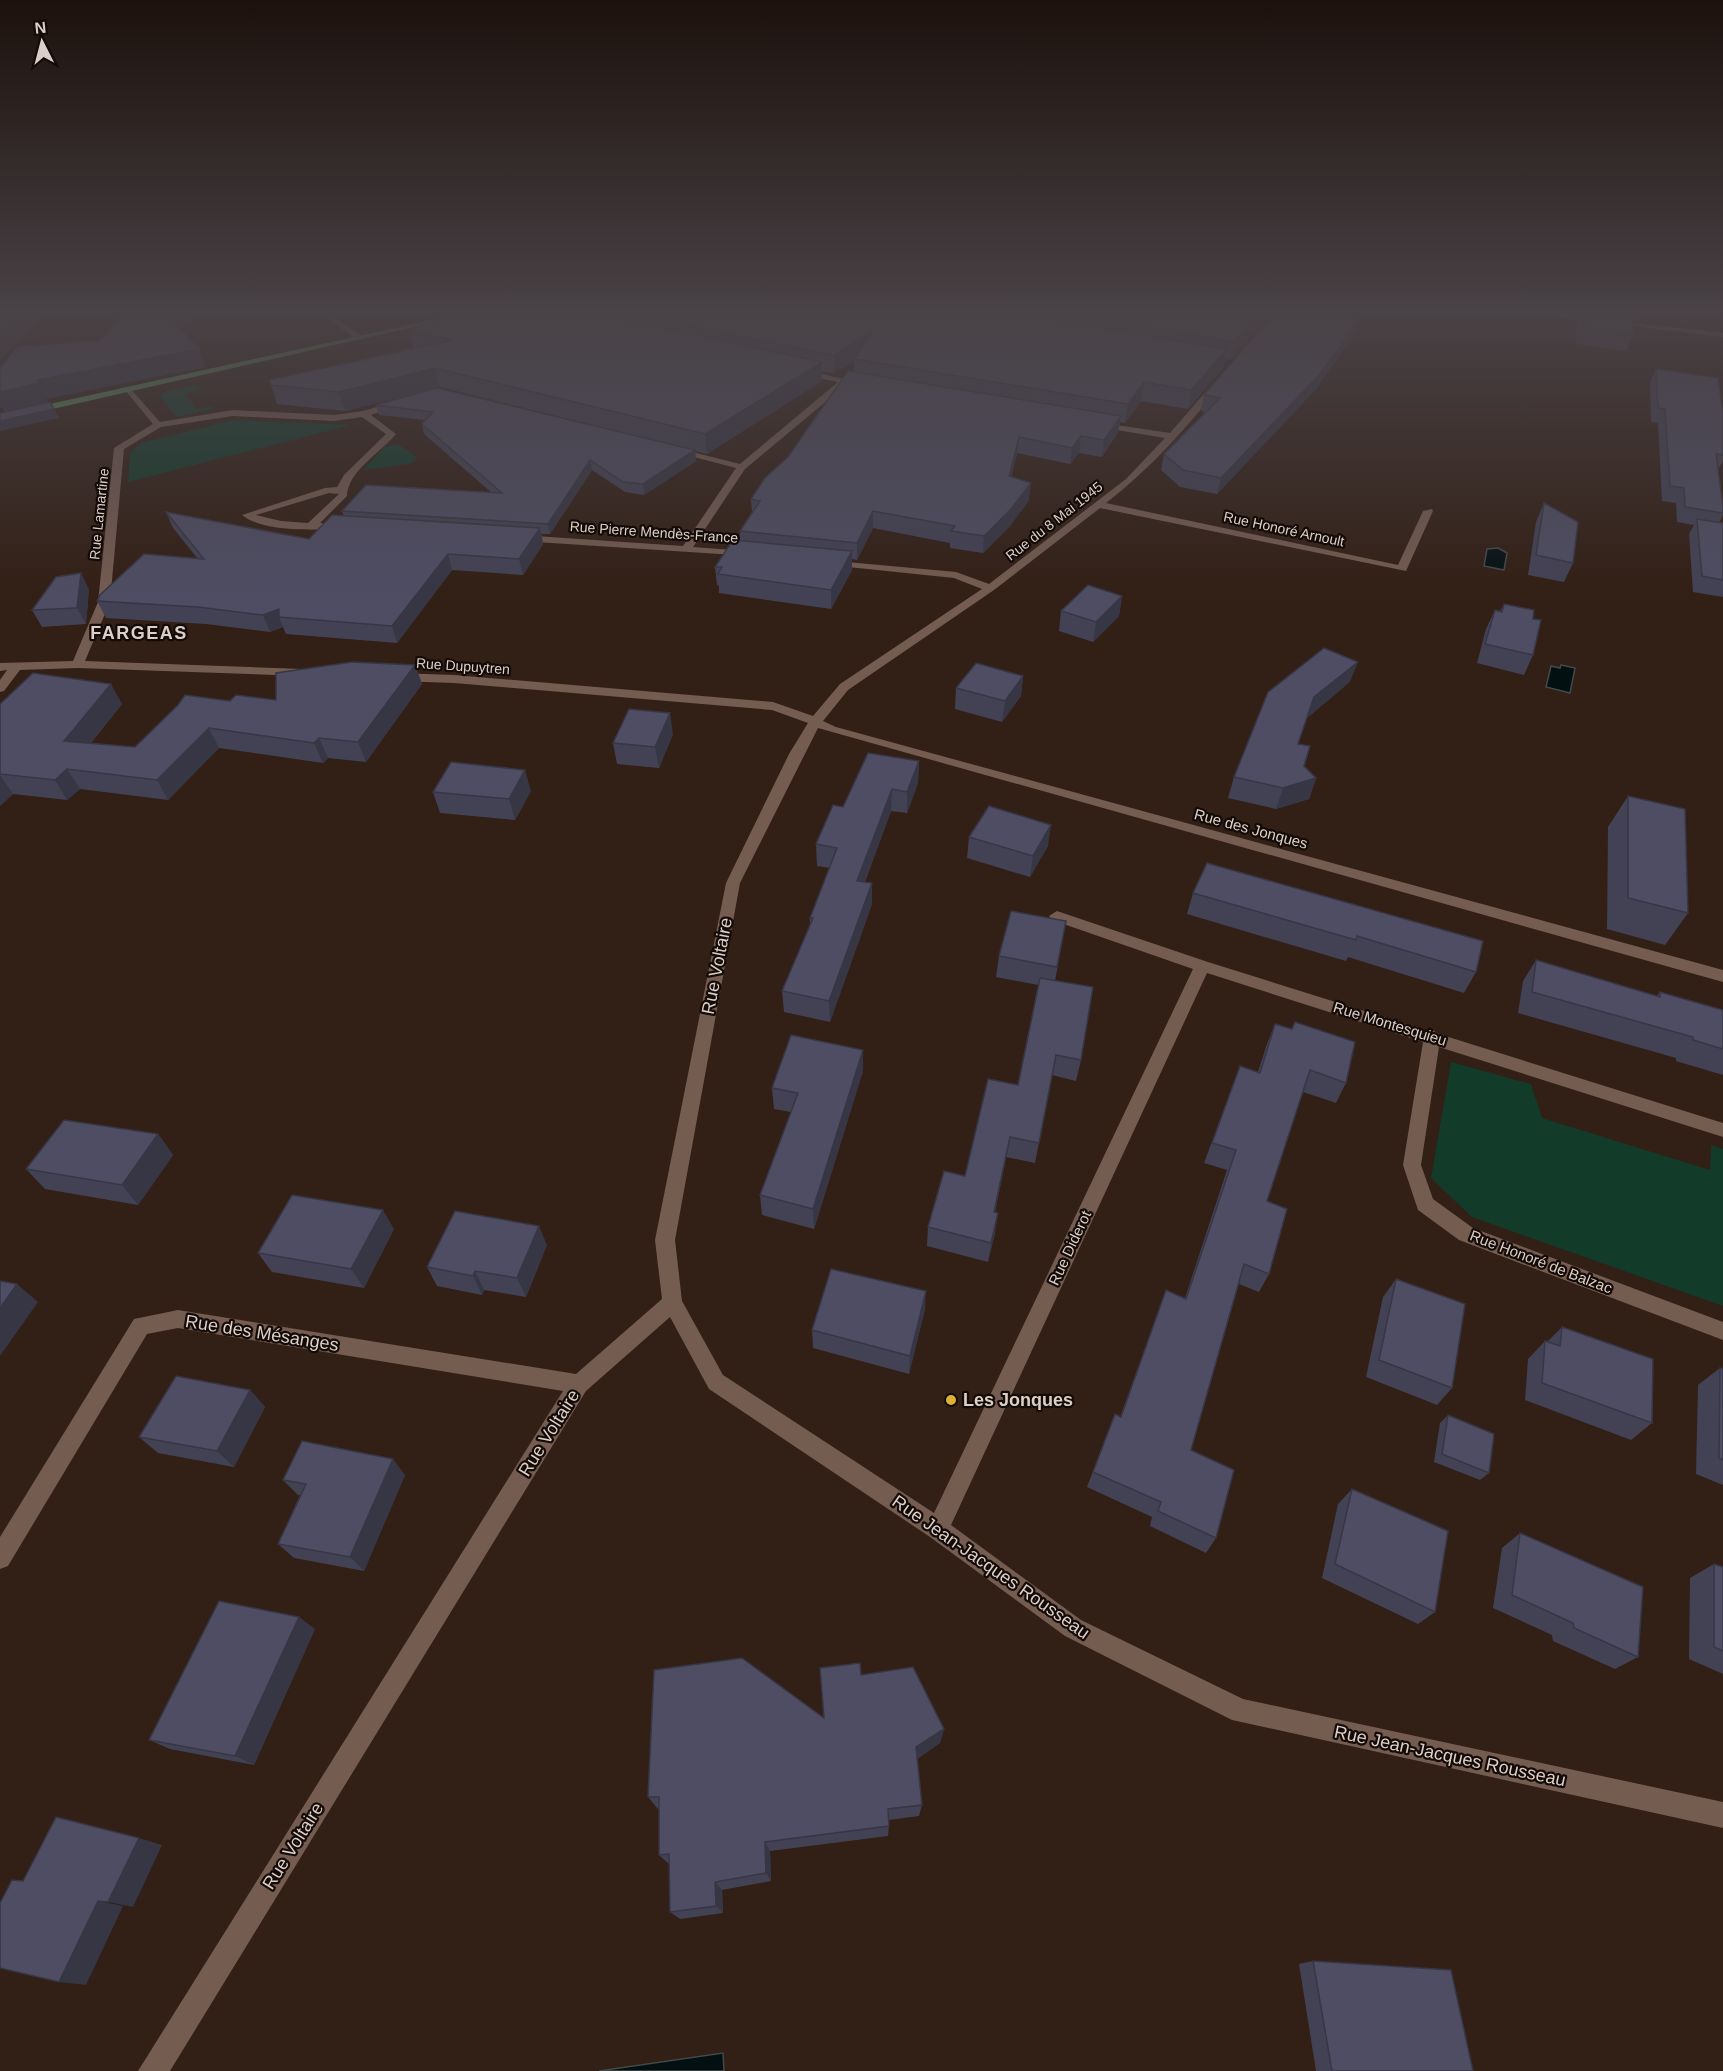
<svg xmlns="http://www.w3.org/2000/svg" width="1723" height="2071" font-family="Helvetica,sans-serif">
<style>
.built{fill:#41291c}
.green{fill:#123b2a}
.water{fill:#031012;stroke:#444949;stroke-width:1.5}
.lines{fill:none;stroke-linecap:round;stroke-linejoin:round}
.minor{fill:#745c51;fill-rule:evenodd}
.primary{fill:#5b8e5a;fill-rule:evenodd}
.wall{fill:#434255;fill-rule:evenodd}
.shaded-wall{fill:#373645}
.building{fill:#4e4d63;stroke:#373645;stroke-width:1.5}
.poi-dot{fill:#dcb233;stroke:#140b07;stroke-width:2}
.labels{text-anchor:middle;stroke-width:4.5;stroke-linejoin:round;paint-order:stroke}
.far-street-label{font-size:14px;fill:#dccec8;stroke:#140b07}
.street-label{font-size:15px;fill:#dccec8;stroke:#140b07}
.far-district-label{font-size:18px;font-weight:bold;letter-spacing:1.5px;fill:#dccec8;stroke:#140b07}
.near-street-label{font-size:18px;fill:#dccec8;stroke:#140b07}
.near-poi-label{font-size:18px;font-weight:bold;fill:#dccec8;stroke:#140b07;text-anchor:start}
</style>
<rect width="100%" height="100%" fill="#321f15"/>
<polygon class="built" points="1570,309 1723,309 1723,330 1570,313"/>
<g class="green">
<polygon points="195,385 200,390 185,394 197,409 213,406 213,409 177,417 160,397 168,391"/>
<polygon points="233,420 351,425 128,482 130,453 141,443"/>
<polygon points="398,444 415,456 416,461 408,464 363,470 385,447"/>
<polygon points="1451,1062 1531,1084 1542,1118 1710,1170 1711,1145 1723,1149 1723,1306 1472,1217 1431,1178"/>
</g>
<g class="water">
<polygon points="1498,548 1507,553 1504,570 1484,566 1487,549"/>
<polygon points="1561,665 1575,668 1570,693 1546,687 1551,666 1560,668"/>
<polygon points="723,2053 724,2071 599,2071"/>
</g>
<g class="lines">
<g class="minor">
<polygon points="315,309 322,309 364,338 357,340"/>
<polygon points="1496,309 1516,309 1723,333 1723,337"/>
<polygon points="801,369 868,385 864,388 847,384 745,469 693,547 746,551 751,554 750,556 521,541 516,538 521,535 683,546 736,468 671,451 676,448 740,464 838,382 798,374"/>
<path d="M1215 381 1222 383C1188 427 1150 469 1106 503L1398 565 1423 511 1432 509 1433 511 1406 571 1100 508 994 590 848 690 823 721 836 727 1723 970V982L818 728 740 883 675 1240 682 1301 723 1375 934 1513 1193 969 1052 920 1049 916 1057 911 1208 962 1428 1031 1432 1030 1439 1034 1723 1123V1137L1439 1047 1421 1165 1433 1199 1473 1228 1723 1322V1340L1459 1240 1418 1210 1403 1165 1423 1042 1207 973 951 1525 1081 1620 1243 1699 1723 1802V1828L1232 1720 1065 1636 930 1537 709 1389 670 1317 586 1391 170 2071H138L563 1391 178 1328 147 1334 8 1566 0 1569V1537L134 1319 178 1310 576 1374 662 1299 655 1240 726 883 789 754 808 723 772 710 454 683 397 681 391 677 397 673 454 675 773 702 813 716 840 684 982 589 954 578 829 565 825 564V560L956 572 989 584 1126 479 1165 438 1099 427 1095 424 1096 422 1170 433Z"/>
<path d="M129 387 160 422 233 410 334 415 363 411 398 401 402 404 371 415 396 434C379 454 348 471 347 496L320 523 346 525 347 527 342 530C314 529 264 533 242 515L325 488 337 487 344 475 386 434 362 417 334 421 233 416 161 427 124 449 110 602 85 661 302 669 308 673 306 676 78 668 20 670 4 691 0 692V680L7 670 0 671V663L73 661 98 602 114 448 153 424 125 390ZM329 493 339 494 308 523 281 521 256 515Z"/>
</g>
<polygon class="primary" points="481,309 493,309 0,421 0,415"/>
</g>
<g class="wall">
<polygon points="339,309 375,309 346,315"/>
<path d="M462 309H1266L1263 322 1230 360 1225 359 1223 368 1188 409 1141 401 1125 423 1120 422 1118 432 1102 457 1079 453 1070 464 1017 453 1011 477 1029 500 1010 526 983 553 950 548V543L873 528 857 560 852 559V570L831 609 719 593V586L717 585 715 567 740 540V531L752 512 751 499 788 457 854 372V361L834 373 822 371V381L707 454 695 451 696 461 644 495 625 492 592 470 550 534H541L543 544 523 575 452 570 397 643 286 634 283 627 270 632 206 624 106 618 97 601 198 559 173 528 166 512 309 539 344 516 342 511 492 493 424 434 422 424 425 420 379 415 376 405 436 388 345 411 277 404 271 385 414 348 409 331ZM440 387 665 443 437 388Z"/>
<polygon points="1347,309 1387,309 1385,314"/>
<polygon points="1579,309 1629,309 1633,334 1626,351 1576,344 1577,321 1580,314 1577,314"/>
<polygon points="1354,334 1316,389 1217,494 1180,487 1161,470 1164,454 1206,412 1201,411 1204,395"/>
<polygon points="1656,369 1723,412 1723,461 1718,470 1723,506 1723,515 1719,523 1723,523 1723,597 1693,592 1689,534 1694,525 1677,522 1676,503 1662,501 1658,423 1651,422 1650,383"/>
<polygon points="1544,503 1573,563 1564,582 1528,575 1536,522"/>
<polygon points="89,589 86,624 42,627 32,610"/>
<polygon points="1122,596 1119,616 1093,642 1059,631 1061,611"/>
<polygon points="1504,604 1533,619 1533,655 1524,675 1477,663 1486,629 1495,610 1500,611"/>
<polygon points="415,665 422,684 366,762 328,758 323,763 219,748 168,800 80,789 67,800 13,794 0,806 0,704 122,704 91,743 135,747 230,701 276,700"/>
<polygon points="1023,676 1021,696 1002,722 955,709 956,688"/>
<polygon points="1350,682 1307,718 1298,744 1304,766 1316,778 1309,799 1276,809 1228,798 1234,777"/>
<polygon points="673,734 659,768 617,764 613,743"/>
<polygon points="919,761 918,783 907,813 891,811 865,882 872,883 872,904 830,1022 784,1012 782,991 810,924 810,918 830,868 817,866 816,844 843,807"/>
<polygon points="531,791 515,820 440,813 433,792"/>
<polygon points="1628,796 1688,913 1665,945 1607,929 1608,827"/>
<polygon points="969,837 1048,846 1030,877 967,858"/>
<polygon points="1207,863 1476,972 1464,993 1348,957 1346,961 1187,914 1193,893"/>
<polygon points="1066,921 1055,981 1081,1060 1076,1081 1052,1075 1035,1163 1006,1157 995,1212 995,1233 988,1262 927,1246 928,1227 965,1176 1018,1085 1038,985 996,977 999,956"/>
<polygon points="1536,960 1657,996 1660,992 1723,1010 1723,1075 1676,1061 1676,1058 1518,1013 1523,981"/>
<polygon points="1275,1024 1346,1083 1336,1103 1303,1092 1267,1201 1269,1274 1259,1292 1239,1284 1191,1450 1216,1538 1206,1553 1150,1526 1152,1517 1087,1487 1108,1431 1120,1417 1166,1290 1185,1298 1227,1170 1204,1163 1240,1066 1258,1072 1267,1044"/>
<polygon points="863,1071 814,1229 762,1215 760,1195 791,1112 774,1109 772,1088"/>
<polygon points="158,1134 173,1155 138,1205 45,1189 26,1169"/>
<polygon points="394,1229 364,1288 272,1272 258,1253"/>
<polygon points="547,1245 526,1297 484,1290 482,1295 437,1286 427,1267"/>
<polygon points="1396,1279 1452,1388 1437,1405 1366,1377 1383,1297"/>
<polygon points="925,1309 909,1374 813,1348 812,1330"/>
<polygon points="1562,1327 1652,1423 1631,1440 1525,1400 1528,1359 1545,1341 1547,1342"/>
<polygon points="1720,1368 1723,1369 1723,1485 1696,1474 1698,1385"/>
<polygon points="250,1390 265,1407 234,1467 158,1453 139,1437"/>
<polygon points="1448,1415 1489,1473 1480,1480 1434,1462 1440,1423"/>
<polygon points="405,1475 364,1571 294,1558 278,1544 300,1495 298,1495 283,1480"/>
<polygon points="1352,1489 1435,1612 1418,1624 1322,1578 1338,1504"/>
<polygon points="1520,1533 1638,1657 1615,1669 1553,1641 1552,1635 1493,1608 1502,1548"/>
<polygon points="1714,1564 1723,1567 1723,1674 1689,1659 1690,1578"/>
<polygon points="315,1629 254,1765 170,1749 149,1740"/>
<polygon points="861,1675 944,1729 940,1743 917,1759 922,1805 919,1816 889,1820 889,1826 888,1836 770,1851 771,1881 722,1890 723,1913 680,1919 670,1912 669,1864 659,1855 659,1809 658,1809 648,1797 824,1718"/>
<polygon points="1313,1961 1473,2071 1316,2071 1299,1964"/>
</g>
<g class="shaded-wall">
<polygon points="23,309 48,309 0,361 0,333"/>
<polygon points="175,309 197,309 175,334 168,316"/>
<polygon points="345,309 375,309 346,315"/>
<polygon points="1263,309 1266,309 1263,322 1230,360 1234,342"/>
<polygon points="1359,320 1354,334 1316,389 1217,494 1221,478"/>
<polygon points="872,332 854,359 854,361 834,373 834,355"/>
<polygon points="199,349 206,367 46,399 48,402 4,412 2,407 0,408 0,387"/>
<polygon points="1227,349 1223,368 1188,409 1191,390"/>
<polygon points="822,362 822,381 707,454 705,434"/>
<polygon points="435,368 440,387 345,411 339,392"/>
<polygon points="1144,382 1141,401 1125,423 1128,404"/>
<polygon points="54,409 59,418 0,431 0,421"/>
<polygon points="1121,416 1118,432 1102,457 1104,440"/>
<polygon points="1081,436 1079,453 1070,464 1072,448"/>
<polygon points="1019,437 1017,453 1007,493 1009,476"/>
<polygon points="695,450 696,461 644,495 643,484"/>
<polygon points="590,460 592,470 550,534 548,524"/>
<polygon points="1031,483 1029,500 1010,526 983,553 984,536"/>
<polygon points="873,511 873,528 857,560 857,543"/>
<polygon points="540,528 543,544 523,575 519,559"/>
<polygon points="852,551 852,570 831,609 831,590"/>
<polygon points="448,554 452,570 397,643 392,626"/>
<polygon points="81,573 89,589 86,624 77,608"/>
<polygon points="1122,596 1119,616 1093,642 1096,622"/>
<polygon points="279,609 279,617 283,627 270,632 263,615"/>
<polygon points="1358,662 1350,682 1307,718 1314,697"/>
<polygon points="415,665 422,684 366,762 358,742"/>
<polygon points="1023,676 1021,696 1002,722 1005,701"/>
<polygon points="111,684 122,704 76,761 64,741"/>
<polygon points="670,713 673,734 659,768 655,747"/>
<polygon points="209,728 219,748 168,800 157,780"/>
<polygon points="319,738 328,758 323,763 314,743"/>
<polygon points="919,761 918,783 907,813 907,792"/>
<polygon points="67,769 80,789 67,800 55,780"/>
<polygon points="525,770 531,791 515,820 509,799"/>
<polygon points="0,775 13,794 0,806"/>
<polygon points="1316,778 1309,799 1276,809 1283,788"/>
<polygon points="892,789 891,811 857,902 857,881"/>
<polygon points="1051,825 1048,846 1030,877 1033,856"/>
<polygon points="872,883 872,904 830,1022 829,1001"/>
<polygon points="863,1050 863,1071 814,1229 813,1209"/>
<polygon points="158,1134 173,1155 138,1205 122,1185"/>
<polygon points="1010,1137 991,1232 994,1212"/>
<polygon points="383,1210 394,1229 364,1288 351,1269"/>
<polygon points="998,1213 995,1233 988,1262 991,1243"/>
<polygon points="539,1226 547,1245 526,1297 517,1278"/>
<polygon points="475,1271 484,1290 482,1295 473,1276"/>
<polygon points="17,1284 38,1302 0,1356 0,1308"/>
<polygon points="926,1291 925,1309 909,1374 910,1356"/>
<polygon points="250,1390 265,1407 234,1467 217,1451"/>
<polygon points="393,1459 405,1475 364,1571 350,1557"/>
<polygon points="299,1617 315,1629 254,1765 235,1756"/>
<polygon points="944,1729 940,1743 913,1761 916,1747"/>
<polygon points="139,1838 162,1845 133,1907 108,1902"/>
<polygon points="765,1842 770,1851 771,1881 766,1873"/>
<polygon points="715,1882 722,1890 723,1913 716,1906"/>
<polygon points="98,1901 123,1906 86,1985 59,1982"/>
</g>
<g class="building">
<polygon points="0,309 23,309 0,333"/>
<polygon points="127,309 175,309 168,316 199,349 37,380 39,383 0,392 0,368 18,346 99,341"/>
<polygon points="462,309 574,309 822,362 705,434 435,368 339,392 271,385 270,380 452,340 409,331"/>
<polygon points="605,309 990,309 1227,349 1191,390 1144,382 1128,404 854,359 872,332 834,355"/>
<polygon points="1036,309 1263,309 1234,342"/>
<polygon points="1278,309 1359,320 1320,374 1221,478 1183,470 1164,454 1220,398 1204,395"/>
<polygon points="1584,309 1616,309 1633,311 1633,334 1583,327"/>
<polygon points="1656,369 1718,378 1723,412 1723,455 1716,454 1723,507 1723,513 1685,507 1684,488 1670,486 1665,409 1658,408"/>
<polygon points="848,371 1121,416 1104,440 1081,436 1072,448 1019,437 1009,476 1031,483 1011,509 984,536 951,531 955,526 873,511 857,543 740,531 760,501 751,499 765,478 788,457"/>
<polygon points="437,388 695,450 643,484 623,482 590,460 548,524 342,511 366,485 502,493 422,424 433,412 376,405"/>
<polygon points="50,402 54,409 0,421 0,413"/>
<polygon points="1544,503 1578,522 1573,563 1536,555"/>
<polygon points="166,512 309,539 332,515 540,528 519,559 448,554 392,626 279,617 279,609 263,615 198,607 97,601 100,595 144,554 204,559"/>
<polygon points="1697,519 1723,523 1723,580 1702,576"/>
<polygon points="733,540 852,551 831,590 718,574 722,567 715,567"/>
<polygon points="81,573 77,608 32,610 56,577"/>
<polygon points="1088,585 1122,596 1096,622 1061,611"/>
<polygon points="1504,604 1534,610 1533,619 1541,620 1533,655 1485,644 1495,610 1502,612"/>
<polygon points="1324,648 1358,662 1314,697 1298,744 1310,746 1304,766 1316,778 1283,788 1234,777 1268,692"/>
<polygon points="352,662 415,665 358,742 319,738 314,743 209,728 157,780 67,769 55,780 0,774 0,704 33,673 111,684 64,741 135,747 178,705 185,695 230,701 236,695 276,700 276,673"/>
<polygon points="976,663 1023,676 1005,701 956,688"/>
<polygon points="629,709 670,713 655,747 613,743"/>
<polygon points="868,753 919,761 907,792 892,789 857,881 872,883 829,1001 782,991 813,918 810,918 837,848 816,844 833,805 843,807"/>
<polygon points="451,762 525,770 509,799 433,792"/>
<polygon points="1628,796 1685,809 1688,913 1628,898"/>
<polygon points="989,806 1051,825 1033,856 969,837"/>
<polygon points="1207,863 1483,941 1476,972 1357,936 1356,940 1193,893"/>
<polygon points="1011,911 1066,921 1057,967 999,956"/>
<polygon points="1536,960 1660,997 1660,992 1723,1010 1723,1049 1693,1040 1693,1037 1532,992"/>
<polygon points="1040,978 1093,987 1081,1060 1056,1055 1039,1143 1010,1137 994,1212 998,1213 991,1243 928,1227 944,1171 965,1176 988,1079 1018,1085"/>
<polygon points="1295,1022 1355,1042 1346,1083 1310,1070 1267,1201 1287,1209 1269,1274 1244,1264 1191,1450 1234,1470 1216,1538 1158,1511 1161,1502 1093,1472 1115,1414 1121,1417 1166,1290 1186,1299 1236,1150 1212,1143 1240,1066 1260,1073 1275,1024 1292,1029"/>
<polygon points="791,1035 863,1050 813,1209 760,1195 798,1093 772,1088"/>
<polygon points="64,1120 158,1134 122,1185 26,1169"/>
<polygon points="292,1195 383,1210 351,1269 258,1253"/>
<polygon points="455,1211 539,1226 517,1278 475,1271 473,1276 427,1267"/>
<polygon points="831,1269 926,1291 910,1356 812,1330"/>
<polygon points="1396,1279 1465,1304 1452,1388 1379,1360"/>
<polygon points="0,1281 17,1284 0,1308"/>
<polygon points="1562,1327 1653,1359 1652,1423 1542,1383 1545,1341 1560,1346"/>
<polygon points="1720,1368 1723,1369 1723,1460 1719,1458"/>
<polygon points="176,1376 250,1390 217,1451 139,1437"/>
<polygon points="1448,1415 1494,1434 1489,1473 1442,1454"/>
<polygon points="302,1441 393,1459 350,1557 278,1544 306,1484 283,1480"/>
<polygon points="1352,1489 1448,1531 1435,1612 1335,1564"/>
<polygon points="1520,1533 1643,1587 1638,1657 1574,1628 1573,1623 1512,1595"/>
<polygon points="1714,1564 1723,1567 1723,1651 1714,1647"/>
<polygon points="219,1601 299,1617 235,1756 149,1740"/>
<polygon points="742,1658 824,1718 820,1668 860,1663 861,1675 913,1667 944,1729 916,1747 922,1805 888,1809 889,1826 765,1842 766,1873 715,1882 716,1906 670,1912 669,1854 659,1855 659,1797 648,1797 654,1670"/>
<polygon points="56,1817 139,1838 108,1902 98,1901 59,1982 0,1968 0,1903 12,1880 23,1881"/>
<polygon points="1313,1961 1451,1970 1473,2071 1332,2071"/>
</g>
<linearGradient id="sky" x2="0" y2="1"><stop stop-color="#1c110c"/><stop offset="0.52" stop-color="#494246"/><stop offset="1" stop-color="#494246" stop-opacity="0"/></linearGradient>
<rect width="1723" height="599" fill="url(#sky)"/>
<circle class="poi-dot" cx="951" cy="1400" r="6"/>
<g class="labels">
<g class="far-street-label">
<text transform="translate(99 514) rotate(-84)" y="5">Rue Lamartine</text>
<text transform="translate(1054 521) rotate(-38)" y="5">Rue du 8 Mai 1945</text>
<text transform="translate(1284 529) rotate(12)" y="5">Rue Honoré Arnoult</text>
<text transform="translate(654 532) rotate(4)" y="5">Rue Pierre Mendès-France</text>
<text transform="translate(463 666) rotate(4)" y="5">Rue Dupuytren</text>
</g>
<g class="street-label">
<text transform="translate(1251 829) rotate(15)" y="5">Rue des Jonques</text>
<text transform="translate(1390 1024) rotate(17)" y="5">Rue Montesquieu</text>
<text transform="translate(1070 1248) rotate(-65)" y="5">Rue Diderot</text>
<text transform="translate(1541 1262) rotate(21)" y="5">Rue Honoré de Balzac</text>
</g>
<g class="far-district-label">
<text x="139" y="639">FARGEAS</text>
</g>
<g class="near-street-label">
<text transform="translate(717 966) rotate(-79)" y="6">Rue Voltaire</text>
<text transform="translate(262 1333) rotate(9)" y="6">Rue des Mésanges</text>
<text transform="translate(549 1433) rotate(-58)" y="6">Rue Voltaire</text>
<text transform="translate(991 1567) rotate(35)" y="6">Rue Jean-Jacques Rousseau</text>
<text transform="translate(1450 1756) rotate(12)" y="6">Rue Jean-Jacques Rousseau</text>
<text transform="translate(293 1846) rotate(-58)" y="6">Rue Voltaire</text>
</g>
<g class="near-poi-label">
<text x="963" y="1406">Les Jonques</text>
</g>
</g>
<g transform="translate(42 42) rotate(354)" stroke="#140b07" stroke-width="4.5" paint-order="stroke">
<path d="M0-4.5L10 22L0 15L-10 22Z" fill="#dccec8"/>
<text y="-9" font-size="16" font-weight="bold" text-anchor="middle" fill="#dccec8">N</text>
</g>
</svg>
